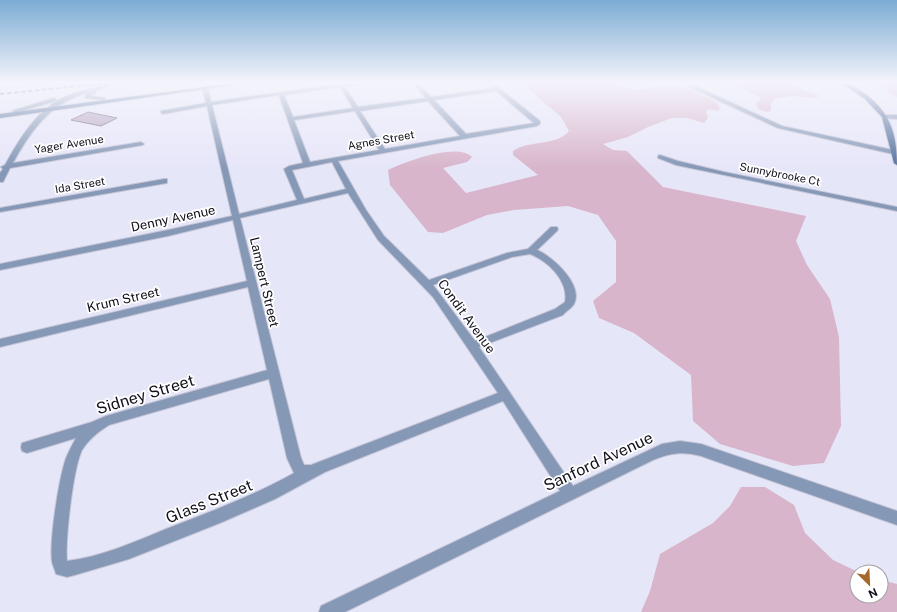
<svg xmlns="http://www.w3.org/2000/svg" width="897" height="612" font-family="'Public Sans',sans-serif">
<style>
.built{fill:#dbdafa}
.green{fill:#d8b5ca}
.building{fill:#b4a0bf;stroke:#705f79}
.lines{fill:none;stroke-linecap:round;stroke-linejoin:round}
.street-casing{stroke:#c4c4d6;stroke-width:2}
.secondary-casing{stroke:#c4c4d6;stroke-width:2}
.street{fill:#8598b6;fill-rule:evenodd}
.secondary{fill:#55719c;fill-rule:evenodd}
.rail{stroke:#6d6c7b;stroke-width:2;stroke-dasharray:4.5 2.5;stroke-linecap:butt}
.labels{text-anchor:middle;stroke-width:3.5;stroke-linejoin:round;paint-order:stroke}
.far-street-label{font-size:11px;fill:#12111c;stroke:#fff}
.street-label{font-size:13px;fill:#12111c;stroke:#fff}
.near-street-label{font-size:16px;fill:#12111c;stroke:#fff}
</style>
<rect width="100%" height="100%" fill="#e6e6f9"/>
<polygon class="built" points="0,83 77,83 0,90"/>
<g class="green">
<path d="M525 83H618C632 96 654 85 671 86 683 86 693 91 703 96 711 99 716 101 720 108L718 111 710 109 706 111 708 118 704 123 687 118H672L648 127 628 137 603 144 613 150 627 151 663 187 806 216 796 241 807 265 830 299 839 337 841 426 824 463 793 466 720 444 693 421 691 375 634 333 599 318 593 301 616 282V241L598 215 568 206 514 210 487 215 443 233 428 232 390 185 388 170C405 162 457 142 472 157L467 162 443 168 466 193 538 175 513 155V151C529 140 557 146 569 131L561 117 526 87Z"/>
<polygon points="735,83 791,83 801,89 820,96 814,98 792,96 774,99 771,104 771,111 766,112 758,109 756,104 760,100 760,97 739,87"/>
<polygon points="875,83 897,83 897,97 890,94 887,89"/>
<polygon points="741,487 765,487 794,505 805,533 833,560 858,572 857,596 881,596 881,580 897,584 897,612 641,612 650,591 660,554 713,523 730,506"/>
</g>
<polygon class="building" points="88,112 117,118 101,126 71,120"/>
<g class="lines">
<g class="street-casing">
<g id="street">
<path d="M110 83H117L96 91V93L90 96 105 98V100L85 98 86 93C49 104 30 132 13 163L141 142 144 144 143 145 10 168 3 182H0V173L3 169 1 167 5 165C20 138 38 107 69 95 82 90 97 88 110 83Z"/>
<path d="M338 83H363L361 85 345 87 358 107 426 98 413 83H418L431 97 493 88 487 83H493L540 121V124L537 126 338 161 366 210 384 236 429 280 507 253 528 249 551 227H557L558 229 557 231 537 250C552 256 584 285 574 304 572 308 566 311 563 315L479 347 573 486 662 444 680 441 701 444 897 511V525L701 456C683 451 670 453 653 460L345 612H319L321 606 560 491 503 401 325 472 275 499 220 523 129 559 75 575 67 577 56 574C55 570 53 566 52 562 49 541 59 478 66 458 69 451 72 445 76 438L27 453 22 451 21 447 22 443 92 422 106 416 267 370 248 287 0 347V339L247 281 233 220 168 236 0 270V264L168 230 232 216 207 106 163 114 161 113V111L206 103 202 88 205 86 208 88 211 102 338 84ZM340 87 353 108 293 117 284 95ZM496 91 534 123 466 134 434 100ZM279 95 303 163 289 166 284 169 297 200 239 214 212 105ZM428 101 460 136 385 149 360 111ZM355 111 379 150 310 162 294 120ZM332 162 346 189 304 199 292 170ZM348 193 378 240 433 297 498 393 311 465H304L301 458 240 218ZM530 254C548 261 569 281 565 302L555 309 475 341 433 285 512 257ZM269 379 287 458 294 473C253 496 210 512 166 529 134 542 101 557 67 561 65 540 73 469 82 450 89 439 98 432 109 425Z"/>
<polygon points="691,84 782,126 893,150 896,152 893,154 778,128 689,87 689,85"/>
<polygon points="54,98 57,100 56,101 15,113 12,111"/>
<polygon points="885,115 897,115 897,119 883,118 883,116"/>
<polygon points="660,155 678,161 724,172 897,207 897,211 676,165 658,158 658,156"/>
<polygon points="164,179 167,179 167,183 0,212 0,208"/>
</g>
</g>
<g class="secondary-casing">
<g id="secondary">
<polygon points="236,83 248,83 0,118 0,114"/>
<path d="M841 83C849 82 854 87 861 91 889 110 897 132 897 165L894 163 882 117 865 99Z"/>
</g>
</g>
<use href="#street" class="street"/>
<use href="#secondary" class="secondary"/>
<polyline class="rail" points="0,94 109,83"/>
</g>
<linearGradient id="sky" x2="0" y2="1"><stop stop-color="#7cacd3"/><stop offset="0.49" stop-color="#f4f4fc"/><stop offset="1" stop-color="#f4f4fc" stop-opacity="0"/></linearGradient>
<rect width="897" height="168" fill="url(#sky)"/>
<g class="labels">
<g class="far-street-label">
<text transform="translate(381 140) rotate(-10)" y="4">Agnes Street</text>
<text transform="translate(69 144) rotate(-9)" y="4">Yager Avenue</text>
<text transform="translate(780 174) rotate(11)" y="4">Sunnybrooke Ct</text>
<text transform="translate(80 185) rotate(-10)" y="4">Ida Street</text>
</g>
<g class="street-label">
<text transform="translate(173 218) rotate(-12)" y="5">Denny Avenue</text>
<text transform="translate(265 282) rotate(77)" y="5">Lampert Street</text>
<text transform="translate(123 299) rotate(-13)" y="5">Krum Street</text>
<text transform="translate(467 316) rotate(54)" y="5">Condit Avenue</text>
</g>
<g class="near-street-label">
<text transform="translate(145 394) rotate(-17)" y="6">Sidney Street</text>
<text transform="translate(598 461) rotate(-25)" y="6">Sanford Avenue</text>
<text transform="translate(209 501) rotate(-22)" y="6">Glass Street</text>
</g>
</g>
<g transform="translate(869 584) rotate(156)"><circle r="19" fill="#ffffff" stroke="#a0a0a4"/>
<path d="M0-3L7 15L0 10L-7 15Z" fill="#a56a2b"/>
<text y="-6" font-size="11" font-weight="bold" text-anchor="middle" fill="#12111c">N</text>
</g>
</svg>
